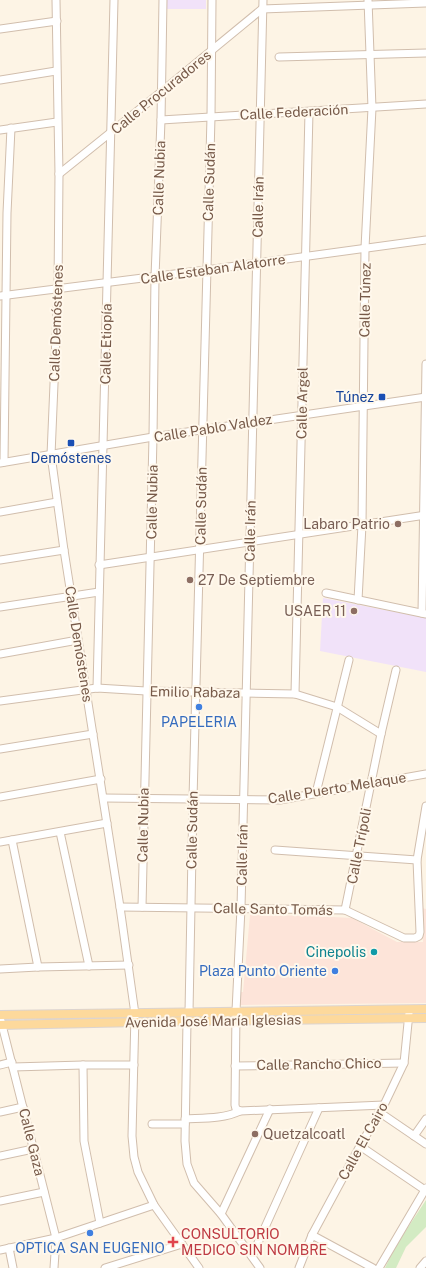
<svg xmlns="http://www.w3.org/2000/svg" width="426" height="1268" font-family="'Public Sans',sans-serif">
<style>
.commercial{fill:#fde4d9}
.education{fill:#f1e2f9}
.green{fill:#d3ebc3}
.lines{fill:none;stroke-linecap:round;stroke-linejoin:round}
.minor-casing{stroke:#d1bead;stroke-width:9}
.major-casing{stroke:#dcd4d0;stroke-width:10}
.minor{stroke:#fff;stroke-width:7}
.major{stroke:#fdd99c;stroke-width:8}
.transit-dot{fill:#1a4fb4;stroke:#fff8ec;stroke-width:1.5}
.education-dot{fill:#8d6e63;stroke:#fff8ec;stroke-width:1.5}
.shop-dot{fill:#3f7fe0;stroke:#fff8ec;stroke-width:1.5}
.culture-dot{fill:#0f9aa8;stroke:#fff8ec;stroke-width:1.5}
.health-dot{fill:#e0444e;stroke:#fff8ec;stroke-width:1.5}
.labels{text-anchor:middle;stroke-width:4;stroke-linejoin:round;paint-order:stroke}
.street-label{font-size:14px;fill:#775a49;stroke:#fff8ec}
.transit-label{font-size:14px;fill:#164399;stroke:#fff8ec;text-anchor:end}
.education-label{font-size:14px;fill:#785e54;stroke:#fff8ec;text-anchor:end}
.shop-label{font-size:14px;fill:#366cbe;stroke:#fff8ec}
.culture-label{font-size:14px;fill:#0d838f;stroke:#fff8ec;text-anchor:end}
.health-label{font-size:14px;fill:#be3a42;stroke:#fff8ec;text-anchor:start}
</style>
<rect width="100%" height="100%" fill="#fdf4e5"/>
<polygon class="commercial" points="422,908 426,909 426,1003 240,1005 240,992 243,992 250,915 313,916 352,918 397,942 423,942"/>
<g class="education">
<rect x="167" y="0" width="39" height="9"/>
<polygon points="323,598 426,618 426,672 320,651"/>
</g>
<polygon class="green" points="426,1200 426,1227 406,1247 396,1268 385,1268 395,1247"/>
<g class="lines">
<g class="minor-casing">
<g id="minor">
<polyline points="56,0 59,174 58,289 51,455 64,550 120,907 135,1014 132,1136 134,1157 138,1172 154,1205 199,1268"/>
<polyline points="263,0 241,908 236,1011 235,1105 236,1109 240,1111 384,1105"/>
<polyline points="0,29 57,21"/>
<polyline points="279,57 426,53"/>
<polyline points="0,80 56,71"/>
<polyline points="161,120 426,104"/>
<polyline points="0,130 57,122"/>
<polyline points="59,174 161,92 262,9 426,3"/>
<polyline points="0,296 206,270 426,240"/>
<polyline points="4,462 7,213 11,128"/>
<polyline points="0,463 153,437 426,397"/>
<polyline points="0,512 57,502"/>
<polyline points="0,560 64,550"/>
<polyline points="99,565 426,515"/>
<polyline points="326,593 426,614"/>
<polyline points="358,600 362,525 365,248 372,108 368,0"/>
<polyline points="0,607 99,592"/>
<polyline points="422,613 426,364"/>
<polyline points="0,654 78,640"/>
<polyline points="97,688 114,0"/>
<polyline points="295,694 309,112"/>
<polyline points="0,701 97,688 146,691 295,694 337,707 381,734"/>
<polyline points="0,749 93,734"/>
<polyline points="316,793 349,660"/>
<polyline points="0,797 101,779"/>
<polyline points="104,798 280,800 426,774"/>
<polyline points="60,832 89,966"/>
<polyline points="12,840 38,967"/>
<polyline points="0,842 107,823"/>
<polyline points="275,850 417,860"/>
<polyline points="120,907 345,910 404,938 415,938 419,936 420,932 417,860 426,806"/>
<polyline points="142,907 153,437 155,277 161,120 163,0"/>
<polyline points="345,910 381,734 396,670"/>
<polyline points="0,969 38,967 129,965"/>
<polyline points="189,1012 193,799 211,117 212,0"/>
<polyline points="0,1017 56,1238 54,1268"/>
<polyline points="187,1021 185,1141 187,1164 194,1183 221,1214 260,1268"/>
<polyline points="0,1065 12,1062"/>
<polyline points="83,1065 84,1141 100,1223"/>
<polyline points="235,1066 404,1063"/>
<polyline points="13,1067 83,1065 134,1065"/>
<polyline points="0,1112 23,1107"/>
<polyline points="379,1112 426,1144"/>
<path d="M185 1119C204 1118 223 1119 240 1111"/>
<polyline points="152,1124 185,1124"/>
<polyline points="414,1136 426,1119"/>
<polyline points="360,1146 425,1190"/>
<polyline points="0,1156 33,1149"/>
<polyline points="0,1201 44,1192"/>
<polyline points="221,1214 270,1109"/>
<polyline points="312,1235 373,1268"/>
<polyline points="9,1248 13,1268"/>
<polyline points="0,1250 56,1238 154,1205"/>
<polyline points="252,1256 319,1108"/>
<polyline points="105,1268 182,1244"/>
<polyline points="299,1268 312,1235 360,1146 384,1105 404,1063 409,1013"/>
<polyline points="379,1268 426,1188"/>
<polyline points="420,1268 426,1261"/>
</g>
</g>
<g class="major-casing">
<g id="major">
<polyline points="0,1015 426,1009"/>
<polyline points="0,1025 187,1021 426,1018"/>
</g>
</g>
<use href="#minor" class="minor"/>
<use href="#major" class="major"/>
</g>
<g class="transit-dot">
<rect x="378" y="393" width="8" height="8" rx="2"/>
<rect x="67" y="439" width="8" height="8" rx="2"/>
</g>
<g class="education-dot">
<circle cx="398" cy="524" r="4"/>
<circle cx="190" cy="580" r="4"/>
<circle cx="354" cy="611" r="4"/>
<circle cx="255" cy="1134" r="4"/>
</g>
<g class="shop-dot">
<circle cx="199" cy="707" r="4"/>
<circle cx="335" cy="971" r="4"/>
<circle cx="90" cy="1233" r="4"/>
</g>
<circle class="culture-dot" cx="374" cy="952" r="4"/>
<path class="health-dot" d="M171 1236h4v4h4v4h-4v4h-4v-4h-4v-4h4z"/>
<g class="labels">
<g class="street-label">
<text transform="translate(161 92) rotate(-39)" y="5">Calle Procuradores</text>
<text transform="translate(294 112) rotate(-3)" y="5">Calle Federación</text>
<text transform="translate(159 178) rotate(-88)" y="5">Calle Nubia</text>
<text transform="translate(209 182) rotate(-88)" y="5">Calle Sudán</text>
<text transform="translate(258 207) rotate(-89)" y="5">Calle Irán</text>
<text transform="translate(213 269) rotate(-8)" y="5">Calle Esteban Alatorre</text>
<text transform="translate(365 300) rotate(-89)" y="5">Calle Túnez</text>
<text transform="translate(56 323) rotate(-88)" y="5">Calle Demóstenes</text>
<text transform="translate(106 344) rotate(-89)" y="5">Calle Etiopía</text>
<text transform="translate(302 403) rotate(-89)" y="5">Calle Argel</text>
<text transform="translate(213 428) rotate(-9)" y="5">Calle Pablo Valdez</text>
<text transform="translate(152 502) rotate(-89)" y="5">Calle Nubia</text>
<text transform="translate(201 506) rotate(-89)" y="5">Calle Sudán</text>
<text transform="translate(250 531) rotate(-89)" y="5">Calle Irán</text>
<text transform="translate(79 644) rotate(81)" y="5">Calle Demóstenes</text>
<text transform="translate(195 692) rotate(1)" y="5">Emilio Rabaza</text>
<text transform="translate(337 788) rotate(-9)" y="5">Calle Puerto Melaque</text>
<text transform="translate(143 825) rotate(-89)" y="5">Calle Nubia</text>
<text transform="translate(192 830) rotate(-89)" y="5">Calle Sudán</text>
<text transform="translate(359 846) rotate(-79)" y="5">Calle Trípoli</text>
<text transform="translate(242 855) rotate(-89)" y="5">Calle Irán</text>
<text transform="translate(273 909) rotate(1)" y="5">Calle Santo Tomás</text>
<text transform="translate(213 1021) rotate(-1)" y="5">Avenida José María Iglesias</text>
<text transform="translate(319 1064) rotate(-1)" y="5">Calle Rancho Chico</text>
<text transform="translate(363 1141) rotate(-61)" y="5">Calle El Cairo</text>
<text transform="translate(32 1142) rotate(76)" y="5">Calle Gaza</text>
</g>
<g class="transit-label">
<text x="374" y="402">Túnez</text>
<text x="71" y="463" text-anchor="middle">Demóstenes</text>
</g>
<g class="education-label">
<text x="390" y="529">Labaro Patrio</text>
<text x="198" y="585" text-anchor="start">27 De Septiembre</text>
<text x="346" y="616">USAER 11</text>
<text x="263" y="1139" text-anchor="start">Quetzalcoatl</text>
</g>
<g class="shop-label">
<text x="199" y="727">PAPELERIA</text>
<text x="327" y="976" text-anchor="end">Plaza Punto Oriente</text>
<text x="90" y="1253">OPTICA SAN EUGENIO</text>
</g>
<g class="culture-label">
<text x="366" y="957">Cinepolis</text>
</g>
<g class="health-label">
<text x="181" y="1239">CONSULTORIO<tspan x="181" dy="16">MEDICO SIN NOMBRE</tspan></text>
</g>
</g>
</svg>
